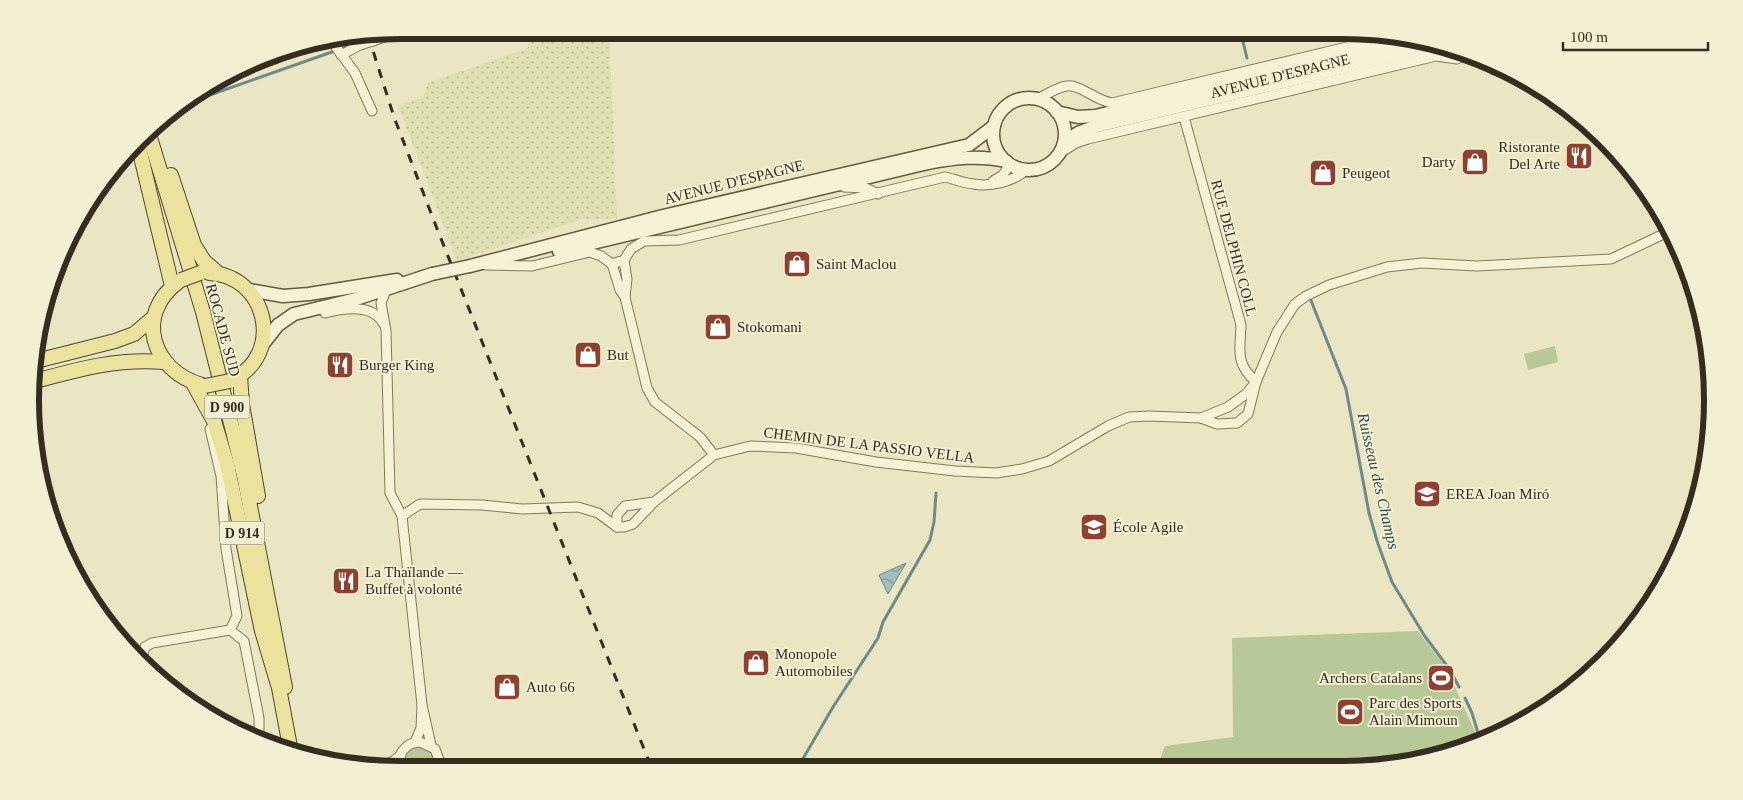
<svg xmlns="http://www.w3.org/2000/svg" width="1743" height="800" font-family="Georgia,serif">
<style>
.farmland{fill:url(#farmland-dots)}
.green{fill:#b9c899}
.water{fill:url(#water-waves);stroke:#6d8b89}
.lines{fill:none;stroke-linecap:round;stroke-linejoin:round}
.stream{stroke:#6d8b89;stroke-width:3}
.street-casing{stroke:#84785c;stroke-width:11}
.secondary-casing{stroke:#65593f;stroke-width:15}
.primary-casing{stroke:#524630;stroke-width:16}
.street{stroke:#f6f2d6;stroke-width:9}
.secondary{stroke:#f6f2d6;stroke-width:12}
.primary{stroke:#ebe29e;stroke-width:14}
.rail{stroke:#352d1f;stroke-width:3;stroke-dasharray:9 9;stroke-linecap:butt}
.street-bridge-casing{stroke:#84785c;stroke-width:11;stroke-linecap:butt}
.secondary-bridge-casing{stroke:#65593f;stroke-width:15;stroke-linecap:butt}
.primary-bridge-casing{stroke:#524630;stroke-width:16;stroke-linecap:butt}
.street-bridge{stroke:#f6f2d6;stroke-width:9}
.secondary-bridge{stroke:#f6f2d6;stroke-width:12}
.primary-bridge{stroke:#ebe29e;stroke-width:14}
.labels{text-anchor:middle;stroke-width:4;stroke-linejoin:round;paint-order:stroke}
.shield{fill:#f2efd3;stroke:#6e6755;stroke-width:1}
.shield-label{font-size:14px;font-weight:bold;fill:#352d1f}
.street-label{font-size:15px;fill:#352d1f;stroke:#f2efd3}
.poi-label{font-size:15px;fill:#352d1f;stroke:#f2efd3;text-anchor:start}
.water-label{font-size:16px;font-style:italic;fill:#2f4f53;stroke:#f2efd3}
.rim{fill:none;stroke:#352d1f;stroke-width:6}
</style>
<defs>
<pattern id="farmland-dots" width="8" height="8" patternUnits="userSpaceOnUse" patternTransform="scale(1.25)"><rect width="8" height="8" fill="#dedfb2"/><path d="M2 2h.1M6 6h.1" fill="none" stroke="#bfc099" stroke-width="1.8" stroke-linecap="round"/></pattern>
<pattern id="water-waves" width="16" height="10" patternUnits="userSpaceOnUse" patternTransform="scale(1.25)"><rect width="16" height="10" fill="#a5bebb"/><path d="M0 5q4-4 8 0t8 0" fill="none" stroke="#879b97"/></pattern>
</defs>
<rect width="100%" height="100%" fill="#eae6c4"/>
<polygon class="farmland" points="528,30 609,30 617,219 582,219 457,261 398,105 423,98 428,83 528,48"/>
<g class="green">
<polygon points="1555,346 1558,362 1528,370 1524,354"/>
<polygon points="1418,631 1447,669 1480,743 1392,767 1157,768 1165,746 1233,737 1232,638"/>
<polygon points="431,745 438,770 401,770 406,747"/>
</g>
<polygon class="water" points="906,563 888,594 879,575"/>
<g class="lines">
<g class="stream">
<polyline points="1240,30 1247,58"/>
<polyline points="187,103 349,46"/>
<polyline points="1310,298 1346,389 1369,513 1378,544 1392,582 1424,635 1450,670 1459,687"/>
<polyline points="1465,698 1472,713 1481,743"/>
<polyline points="797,769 833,707 878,638 883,622 930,540 934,522 936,493"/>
</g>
<g class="street-casing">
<g id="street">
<polyline points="335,41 336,47 355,73 372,111"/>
<polyline points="373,41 405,30"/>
<polyline points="341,55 360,45"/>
<path d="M1037 99C1046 95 1057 87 1067 86 1080 84 1096 101 1112 103L1397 35"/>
<path d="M1184 117 1241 325C1240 351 1235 363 1256 382L1248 414 1237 423 1217 424 1201 418"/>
<polyline points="1060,153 1076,143 1088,139 1436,56 1457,59 1467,55 1477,58 1494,70 1508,71"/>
<polyline points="993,181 1003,175 1010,164"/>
<polyline points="844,187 866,188 878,194"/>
<polyline points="624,260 627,279 625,297"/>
<path d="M612 264 624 260 631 249 644 241 679 240 945 177C954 179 963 183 973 184 991 187 1013 182 1026 170"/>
<polyline points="612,264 620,290 625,297 647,388 655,402 700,437 714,455"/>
<polyline points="485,265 532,266 590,252 601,256 612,264"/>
<polyline points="386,290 381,303 386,330 390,493 402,516 422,705"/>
<path d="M325 313C344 308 372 303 383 323"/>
<polyline points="1712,391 1713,403"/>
<polyline points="210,429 221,476 226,549 237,616 230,630"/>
<polyline points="402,516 420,504 482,505 522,509 578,507 598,513 617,527 624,527 633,524 654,502 714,455 750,446 796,448 876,462 955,471 996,473 1022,469 1049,461 1108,426 1129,417 1149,416 1201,418 1228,407 1246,394 1256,382 1277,332 1295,304 1306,296 1329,285 1387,267 1422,263 1477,266 1611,259 1670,231"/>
<polyline points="617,527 617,515 625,506 654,502"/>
<polyline points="230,630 244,641 259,718 259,742"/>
<polyline points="141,660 145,647 152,643 230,630"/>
<polyline points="415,742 421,728 422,705 431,745"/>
<polyline points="395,770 385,767 400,756"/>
<path d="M401 770C395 755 406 742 420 742L435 749 439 760 438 770"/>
</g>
</g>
<g class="secondary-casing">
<g id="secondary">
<circle cx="1029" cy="134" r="36"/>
<polyline points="1057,112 1078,117 1095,116 1423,39"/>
<polyline points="1065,141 1078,133 1097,126 1440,45"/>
<path d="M559 251 928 163C955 158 979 155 1006 161"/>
<polyline points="470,266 663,216 969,145 994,126"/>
<polyline points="249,290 283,296 309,294 397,280"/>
<polyline points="263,344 278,325 294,314 356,299 432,274"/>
</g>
</g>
<g class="primary-casing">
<g id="primary">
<polyline points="148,131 203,312 244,475 285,687"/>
<polyline points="138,144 172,286"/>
<polyline points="171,175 194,245 204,261 218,273"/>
<path d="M209 273C267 275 285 354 233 379"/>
<path d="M178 282C134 315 152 371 202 385"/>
<polyline points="36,361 115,341 134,334 154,317"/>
<polyline points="240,376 242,404 258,496"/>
<path d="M35 381C79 369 118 358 164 362"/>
<polyline points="193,383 214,421 227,464 262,631 279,688 291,752"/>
</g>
</g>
<use href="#street" class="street"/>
<use href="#secondary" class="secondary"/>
<use href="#primary" class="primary"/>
<polyline class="rail" points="368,35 394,117 436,226 652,769"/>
<g class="street-bridge-casing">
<polyline id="street-bridge" points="360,45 373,41"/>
</g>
<g class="secondary-bridge-casing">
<polyline id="secondary-bridge" points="432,274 470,266"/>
</g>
<g class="primary-bridge-casing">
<g id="primary-bridge">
<polyline points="181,280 200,273"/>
<polyline points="205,386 230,381"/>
</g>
</g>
<use href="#street-bridge" class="street-bridge"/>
<use href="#secondary-bridge" class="secondary-bridge"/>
<use href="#primary-bridge" class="primary-bridge"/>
</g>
<defs>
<g id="restaurant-square" transform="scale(1.4375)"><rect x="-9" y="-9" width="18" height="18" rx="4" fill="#8e4130" stroke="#f2efd3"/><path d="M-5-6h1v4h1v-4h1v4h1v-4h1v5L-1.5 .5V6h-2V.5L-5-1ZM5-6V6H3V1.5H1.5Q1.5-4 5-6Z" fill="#fff"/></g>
<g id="shop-square" transform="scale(1.4375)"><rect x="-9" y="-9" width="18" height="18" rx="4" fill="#8e4130" stroke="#f2efd3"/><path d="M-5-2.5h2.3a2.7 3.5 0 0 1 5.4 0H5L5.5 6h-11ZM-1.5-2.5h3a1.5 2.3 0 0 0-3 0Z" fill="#fff"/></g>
<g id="school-square" transform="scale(1.4375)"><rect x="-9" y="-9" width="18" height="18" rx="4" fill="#8e4130" stroke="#f2efd3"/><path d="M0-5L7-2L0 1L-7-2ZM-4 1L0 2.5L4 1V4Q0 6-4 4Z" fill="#fff"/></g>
<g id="stadium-square" transform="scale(1.4375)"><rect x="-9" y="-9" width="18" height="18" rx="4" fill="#8e4130" stroke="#f2efd3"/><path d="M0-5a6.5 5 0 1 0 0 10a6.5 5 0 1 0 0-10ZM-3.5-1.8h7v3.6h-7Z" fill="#fff"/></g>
</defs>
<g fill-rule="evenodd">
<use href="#restaurant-square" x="1579" y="156"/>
<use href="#shop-square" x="1475" y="162"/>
<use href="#shop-square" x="1323" y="173"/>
<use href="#shop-square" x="797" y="264"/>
<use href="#shop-square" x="718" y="327"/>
<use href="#shop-square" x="588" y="355"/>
<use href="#restaurant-square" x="340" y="365"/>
<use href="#school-square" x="1427" y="494"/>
<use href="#school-square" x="1094" y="527"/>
<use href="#restaurant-square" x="346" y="581"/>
<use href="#shop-square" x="756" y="663"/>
<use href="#stadium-square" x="1441" y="678"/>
<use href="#shop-square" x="507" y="687"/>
<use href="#stadium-square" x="1350" y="712"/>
</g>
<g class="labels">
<g class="shield">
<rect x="204.5" y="395.5" width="45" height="23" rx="4"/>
<rect x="219.5" y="521.5" width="45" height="23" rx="4"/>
</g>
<g class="shield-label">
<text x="227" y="412">D 900</text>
<text x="242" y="538">D 914</text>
</g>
<g class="street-label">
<text transform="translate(1280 76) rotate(-14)" y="5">AVENUE D'ESPAGNE</text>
<text transform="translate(734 182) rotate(-14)" y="5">AVENUE D'ESPAGNE</text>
<text transform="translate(1234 248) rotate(75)" y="5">RUE DELPHIN COLL</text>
<text transform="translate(223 330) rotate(75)" y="5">ROCADE SUD</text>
<text transform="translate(869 445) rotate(7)" y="5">CHEMIN DE LA PASSIO VELLA</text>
</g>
<g class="poi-label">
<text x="1560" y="152" text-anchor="end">Ristorante<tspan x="1560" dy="17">Del Arte</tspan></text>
<text x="1456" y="167" text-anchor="end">Darty</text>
<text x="1342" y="178">Peugeot</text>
<text x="816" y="269">Saint Maclou</text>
<text x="737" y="332">Stokomani</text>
<text x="607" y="360">But</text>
<text x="359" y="370">Burger King</text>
<text x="1446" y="499">EREA Joan Miró</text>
<text x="1113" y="532">École Agile</text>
<text x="365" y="577">La Thaïlande —<tspan x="365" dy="17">Buffet à volonté</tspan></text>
<text x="775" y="659">Monopole<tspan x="775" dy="17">Automobiles</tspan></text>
<text x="1422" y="683" text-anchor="end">Archers Catalans</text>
<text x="526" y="692">Auto 66</text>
<text x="1369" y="708">Parc des Sports<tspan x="1369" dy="17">Alain Mimoun</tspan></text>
</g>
<g class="water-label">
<text transform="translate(1379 481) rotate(77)" y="6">Ruisseau des Champs</text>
</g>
</g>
<path d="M0 0H1743V800H0ZM400 39H1343A361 361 0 0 1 1704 400V400A361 361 0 0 1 1343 761H400A361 361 0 0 1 39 400V400A361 361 0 0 1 400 39Z" fill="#f2efd3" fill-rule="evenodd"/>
<path class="rim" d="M400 39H1343A361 361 0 0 1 1704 400V400A361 361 0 0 1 1343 761H400A361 361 0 0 1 39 400V400A361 361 0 0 1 400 39Z"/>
<path d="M1563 42v8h145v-8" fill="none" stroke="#352d1f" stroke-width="2.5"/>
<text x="1570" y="42" font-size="15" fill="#352d1f" stroke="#f2efd3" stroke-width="4" paint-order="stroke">100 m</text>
</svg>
